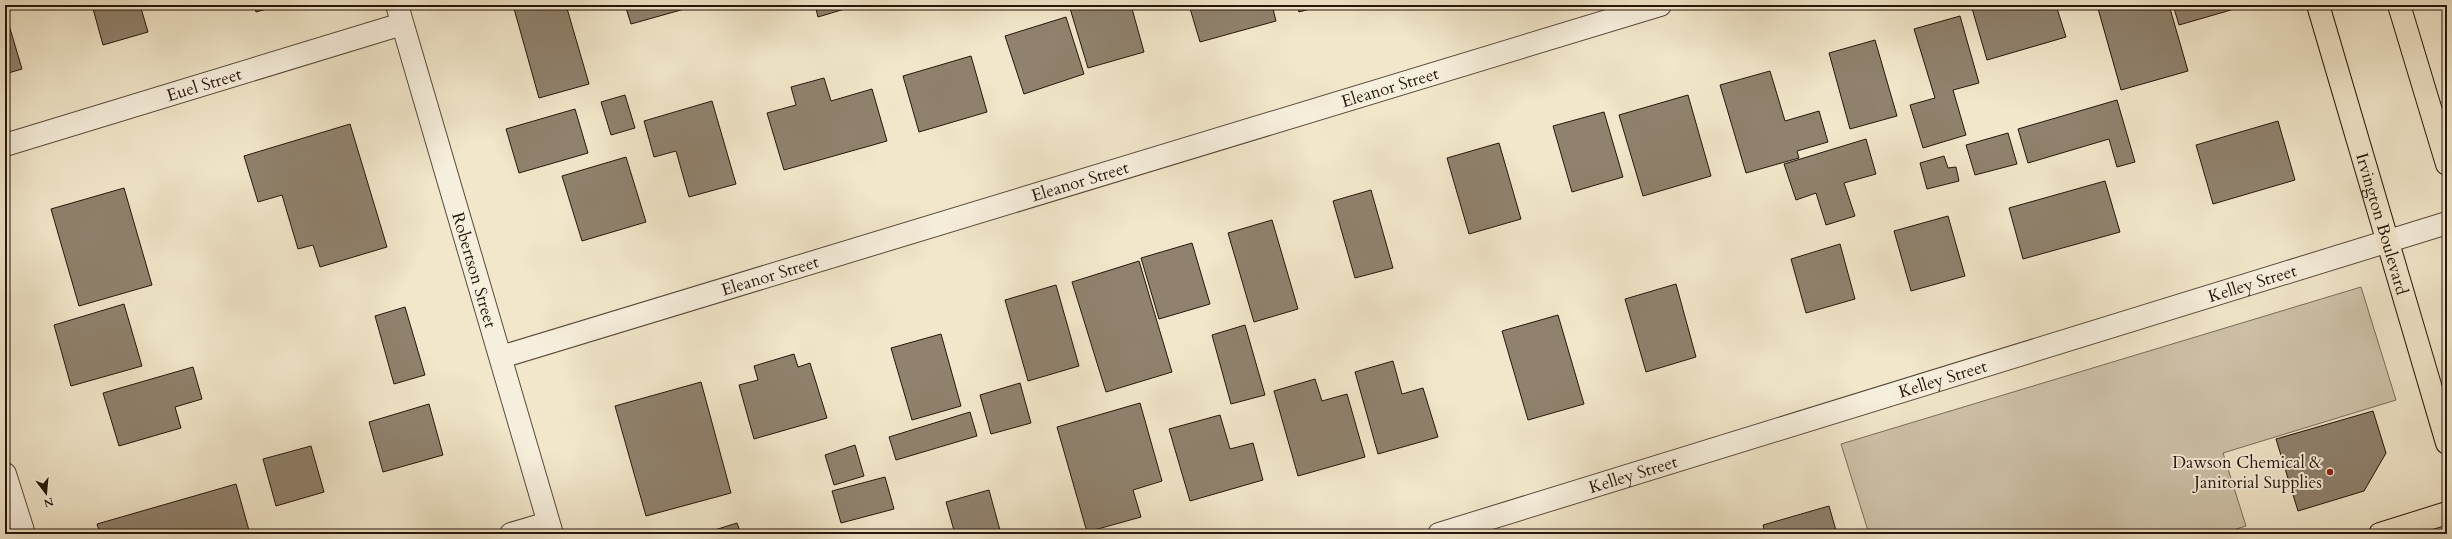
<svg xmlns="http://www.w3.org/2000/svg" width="2452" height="539" font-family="Cardo,serif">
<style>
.green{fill:#cfc3aa;stroke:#7a6c5a}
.building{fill:#90826e;stroke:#26150a}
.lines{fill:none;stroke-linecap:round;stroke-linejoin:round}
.minor-casing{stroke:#594a3a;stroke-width:24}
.major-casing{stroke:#26150a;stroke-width:24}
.minor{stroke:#f7efdd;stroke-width:22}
.major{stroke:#f2e7cb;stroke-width:22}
.poi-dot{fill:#8f2418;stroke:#f7efdd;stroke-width:1.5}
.labels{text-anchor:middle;stroke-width:4;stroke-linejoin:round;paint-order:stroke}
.street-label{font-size:17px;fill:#26150a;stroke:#f7efdd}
.poi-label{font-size:17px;fill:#26150a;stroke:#f7efdd;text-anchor:end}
</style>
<rect width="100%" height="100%" fill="#f2e7cb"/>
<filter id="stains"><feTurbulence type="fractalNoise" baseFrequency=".005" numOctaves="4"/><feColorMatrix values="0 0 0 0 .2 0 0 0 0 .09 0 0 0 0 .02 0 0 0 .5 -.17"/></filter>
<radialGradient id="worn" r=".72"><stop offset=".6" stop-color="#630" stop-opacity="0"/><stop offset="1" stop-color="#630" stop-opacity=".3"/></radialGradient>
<polygon class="green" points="2361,287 2396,400 2223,453 2246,526 2220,534 1869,534 1841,444"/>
<g class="building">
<polygon points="92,5 140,5 148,32 103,45"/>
<polygon points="254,5 281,5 256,12"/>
<polygon points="513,5 566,5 589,84 539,98"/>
<polygon points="625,5 687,5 688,8 631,24"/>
<polygon points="815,5 858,5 818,17"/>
<polygon points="1069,5 1131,5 1144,52 1088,68"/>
<polygon points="1189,5 1272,5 1276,21 1200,42"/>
<polygon points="1297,5 1324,5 1299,12"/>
<polygon points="1971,5 2056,5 2066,37 1987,60"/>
<polygon points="2097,5 2169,5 2188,71 2121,90"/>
<polygon points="2173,5 2230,5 2231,10 2179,25"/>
<polygon points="1960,16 1979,83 1953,90 1966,135 1923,148 1910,105 1935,98 1914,29"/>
<polygon points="1066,17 1084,74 1024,94 1005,36"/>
<polygon points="9,25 22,69 5,74 5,27"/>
<polygon points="1875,40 1897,116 1850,129 1829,53"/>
<polygon points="971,56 987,112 919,132 903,76"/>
<polygon points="1770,71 1785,121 1819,111 1828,142 1797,151 1799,158 1746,173 1720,85"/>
<polygon points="824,78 831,101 872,89 887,141 784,170 767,113 796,105 791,87"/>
<polygon points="625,95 635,128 611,135 601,102"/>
<polygon points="1688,95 1711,176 1643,196 1619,115"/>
<polygon points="2117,100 2135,162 2117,167 2109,139 2028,163 2018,129"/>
<polygon points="712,101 736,184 689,197 676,151 654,157 644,121"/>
<polygon points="575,109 588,153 519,173 506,129"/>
<polygon points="1604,112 1623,177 1572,192 1553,126"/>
<polygon points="2278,121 2295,180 2213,204 2196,145"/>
<polygon points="350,124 387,247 320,267 313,245 298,249 282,195 258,202 244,156"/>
<polygon points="2008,133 2017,164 1975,175 1966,145"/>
<polygon points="1866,139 1876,174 1844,183 1855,216 1826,225 1816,193 1796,200 1784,164"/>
<polygon points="1499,143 1521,219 1469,234 1447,158"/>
<polygon points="1944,156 1948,168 1956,167 1959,181 1927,189 1920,163"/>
<polygon points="626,157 646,222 582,241 562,176"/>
<polygon points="2105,181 2120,232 2023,259 2009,208"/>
<polygon points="124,188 152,285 79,306 51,209"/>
<polygon points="1371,190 1393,268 1355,278 1333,201"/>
<polygon points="1948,216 1965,276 1911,291 1894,231"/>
<polygon points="1272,220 1298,309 1254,322 1228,233"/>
<polygon points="1192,243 1210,304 1159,319 1141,258"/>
<polygon points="1840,244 1855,299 1806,313 1791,259"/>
<polygon points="1139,261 1172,372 1106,392 1072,282"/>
<polygon points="1676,284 1696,357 1646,372 1625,299"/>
<polygon points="1056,285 1079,366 1028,381 1005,300"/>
<polygon points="124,304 142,366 71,386 54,325"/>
<polygon points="405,307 425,375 394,384 375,316"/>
<polygon points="1558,315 1584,404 1528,420 1502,331"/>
<polygon points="1245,325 1265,395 1231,404 1212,335"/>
<polygon points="941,334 961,406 912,420 891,348"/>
<polygon points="794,354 798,367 810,363 827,418 754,439 739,385 758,380 754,366"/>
<polygon points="1393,361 1402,394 1423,388 1438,437 1378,454 1355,372"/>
<polygon points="193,367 202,399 175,407 181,428 119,446 103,393"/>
<polygon points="1315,379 1322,401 1347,394 1365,457 1298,476 1274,391"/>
<polygon points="701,382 731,493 646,516 615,406"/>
<polygon points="1020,383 1031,423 991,434 980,395"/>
<polygon points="1140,403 1162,481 1133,490 1141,517 1087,532 1057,427"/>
<polygon points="429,404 443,455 383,472 369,422"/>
<polygon points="2373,411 2386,453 2364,491 2298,511 2276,439"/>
<polygon points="970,412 977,436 896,460 889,437"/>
<polygon points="1220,415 1230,449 1253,443 1263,480 1190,501 1169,429"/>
<polygon points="855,445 864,476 834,485 825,455"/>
<polygon points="311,446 324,492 276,506 263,459"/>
<polygon points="885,477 894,509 841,523 832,491"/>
<polygon points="236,484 250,534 100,534 97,524"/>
<polygon points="989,490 1001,534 955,534 946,502"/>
<polygon points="1829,506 1837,534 1765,534 1763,525"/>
<polygon points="737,523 741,534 705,534 705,533"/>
</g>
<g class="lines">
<g class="minor-casing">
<g id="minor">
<path id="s1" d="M397 5 552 534"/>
<path id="s2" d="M5 145 402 24"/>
<path id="s3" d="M501 357 1660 5"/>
<polyline points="5,474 24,534"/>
<polyline points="511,534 548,523"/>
<path id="s4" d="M1439 534 2447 223"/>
</g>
</g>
<g class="major-casing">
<g id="major">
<path id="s5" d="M2318 5 2447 443"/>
<polyline points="2399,5 2447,164"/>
<polyline points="2380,534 2447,513"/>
</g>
</g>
<use href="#minor" class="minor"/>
<use href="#major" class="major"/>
</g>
<circle class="poi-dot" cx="2330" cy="472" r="4"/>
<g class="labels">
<g class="street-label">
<text dy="6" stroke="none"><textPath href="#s2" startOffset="208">Euel Street</textPath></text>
<text dy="6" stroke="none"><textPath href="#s3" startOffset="929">Eleanor Street</textPath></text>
<text dy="6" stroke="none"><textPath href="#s3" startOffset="605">Eleanor Street</textPath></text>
<text dy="6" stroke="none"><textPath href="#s5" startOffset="228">Irvington Boulevard</textPath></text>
<text dy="6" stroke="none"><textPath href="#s1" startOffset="276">Robertson Street</textPath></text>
<text dy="6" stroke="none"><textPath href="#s3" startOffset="281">Eleanor Street</textPath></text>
<text dy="6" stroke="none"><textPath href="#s4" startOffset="851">Kelley Street</textPath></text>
<text dy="6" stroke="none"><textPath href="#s4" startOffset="527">Kelley Street</textPath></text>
<text dy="6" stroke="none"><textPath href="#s4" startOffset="203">Kelley Street</textPath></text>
</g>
<g class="poi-label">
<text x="2322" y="468">Dawson Chemical &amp;<tspan x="2322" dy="20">Janitorial Supplies</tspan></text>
</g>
</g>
<rect width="2452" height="539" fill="none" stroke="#f2e7cb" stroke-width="20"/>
<rect x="6" y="6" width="2440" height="527" fill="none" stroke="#26150a" stroke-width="2"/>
<rect x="10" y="10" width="2432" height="519" fill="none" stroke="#26150a"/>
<g transform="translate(46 493) rotate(164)" stroke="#f7efdd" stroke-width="3" paint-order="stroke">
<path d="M0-3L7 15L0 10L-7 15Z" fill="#26150a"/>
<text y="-6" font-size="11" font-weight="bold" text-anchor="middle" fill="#26150a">N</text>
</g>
<rect width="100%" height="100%" filter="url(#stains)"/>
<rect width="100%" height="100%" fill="url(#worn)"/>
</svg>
